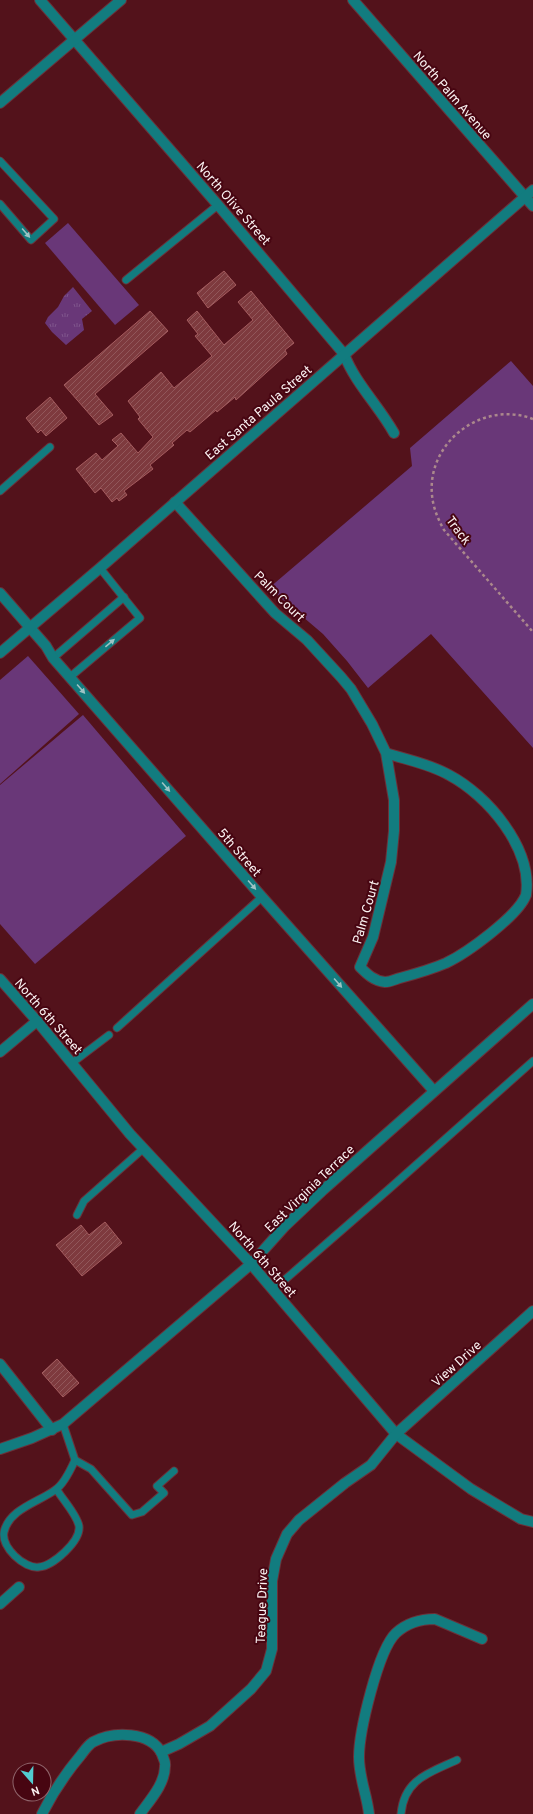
<svg xmlns="http://www.w3.org/2000/svg" width="533" height="1814" font-family="Overpass,sans-serif">
<style>
.green{fill:#693778}
.park{fill:url(#park-tufts)}
.building{fill:url(#building-hatch);stroke:#a55c5f}
.lines{fill:none;stroke-linecap:round;stroke-linejoin:round}
.lane-casing{stroke:#6b3139;stroke-width:9}
.street-casing{stroke:#6b3139;stroke-width:12}
.path{stroke:#ab888c;stroke-width:2.5;stroke-dasharray:3 3;stroke-linecap:butt}
.lane{stroke:#127c7f;stroke-width:7}
.street{stroke:#127c7f;stroke-width:10}
.oneway{fill:#9ec3c4}
.labels{text-anchor:middle;stroke-width:4;stroke-linejoin:round;paint-order:stroke}
.street-label{font-size:13px;fill:#fbf2f2;stroke:#470511}
</style>
<defs>
<pattern id="park-tufts" width="24" height="20" patternUnits="userSpaceOnUse"><rect width="24" height="20" fill="#693778"/><path d="M3 7l-1-3M5 7V3M7 7l1-3M15 17l-1-3M17 17v-4M19 17l1-3" fill="none" stroke="#7f548c"/></pattern>
<pattern id="building-hatch" width="6" height="6" patternUnits="userSpaceOnUse"><rect width="6" height="6" fill="#7e3a3e"/><path d="M-1 1l2-2M0 6l6-6M5 7l2-2" fill="none" stroke="#91575a"/></pattern>
</defs>
<rect width="100%" height="100%" fill="#53121b"/>
<g class="green">
<polygon points="68,223 139,305 115,325 45,243"/>
<polygon points="511,361 533,386 533,748 431,634 368,688 347,661 323,634 269,588 412,466 410,448"/>
<polygon points="28,656 79,714 0,784 0,680"/>
<polygon points="83,715 186,836 35,964 0,924 0,785"/>
</g>
<polygon class="park" points="73,287 92,311 82,319 84,330 66,345 52,332 45,323 48,317 58,307 64,296"/>
<g class="building">
<polygon points="224,271 236,285 208,308 197,293"/>
<polygon points="251,291 294,343 285,350 287,354 236,400 235,397 217,412 216,410 190,432 187,430 172,443 174,445 150,465 153,469 124,491 127,495 119,501 117,498 112,502 101,488 95,493 76,469 96,453 102,460 118,446 112,440 121,433 138,453 153,437 138,419 140,417 128,401 161,372 174,388 212,356 195,336 198,334 187,320 197,311 224,345 253,320 238,302"/>
<polygon points="150,311 168,331 95,394 113,415 99,425 64,385"/>
<polygon points="50,397 67,418 46,436 41,430 38,433 26,418"/>
<polygon points="105,1222 122,1243 82,1276 56,1245 81,1225 89,1235"/>
<polygon points="57,1359 79,1383 63,1397 42,1373"/>
</g>
<g class="lines">
<g class="lane-casing">
<g id="lane">
<polyline points="0,161 54,219 31,240 0,204"/>
<polyline points="126,280 218,205"/>
<polyline points="0,491 50,447"/>
<polyline points="53,658 124,597"/>
<polyline points="70,677 140,618 100,568"/>
<polyline points="117,1028 262,897"/>
<polyline points="72,1063 109,1035"/>
<polyline points="77,1215 84,1201 144,1148"/>
<polyline points="273,1290 389,1189 533,1061"/>
<polyline points="63,1424 75,1460 91,1469 132,1515 142,1512 164,1493 157,1486 174,1471"/>
<path d="M57 1490C63 1500 77 1515 79 1526 81 1541 53 1566 39 1567 24 1569 1 1547 4 1532 9 1509 39 1502 55 1490 63 1485 71 1469 75 1460"/>
<path d="M401 1814C404 1779 429 1773 457 1760"/>
</g>
</g>
<g class="street-casing">
<g id="street">
<path d="M40 0 218 205 344 354C355 383 379 406 394 433"/>
<polyline points="353,0 533,206"/>
<polyline points="0,103 121,0"/>
<path d="M175 502 275 613 307 640 341 677 351 689 372 724 386 753 394 800V831L391 862 373 937 360 967C367 974 374 981 385 982 390 982 396 979 400 978 415 974 432 969 446 963 467 953 518 916 526 895 533 848 487 795 449 775 430 764 407 760 386 753"/>
<polyline points="0,593 46,646 53,658 262,897 434,1091"/>
<polyline points="0,653 100,568 533,190"/>
<polyline points="0,979 37,1021 130,1134 251,1264 396,1434 471,1489 521,1519 533,1522"/>
<polyline points="0,1052 37,1021"/>
<polyline points="0,1364 52,1430"/>
<polyline points="0,1449 32,1438 63,1424 251,1264 285,1226 323,1190 533,1004"/>
<polyline points="0,1604 19,1587"/>
<polyline points="161,1752 179,1744 210,1726 251,1689 266,1671 272,1649 272,1581 276,1559 287,1534 299,1520 345,1483 371,1465 396,1434 533,1311"/>
<path d="M42 1814C53 1792 65 1774 81 1755 84 1751 88 1745 93 1742 113 1731 151 1731 162 1754 163 1758 166 1762 165 1766 165 1784 150 1800 140 1814"/>
<path d="M369 1814C367 1795 359 1778 359 1757 359 1732 378 1650 396 1633 407 1623 420 1619 435 1619L482 1639"/>
</g>
</g>
<path class="path" d="M533 419C481 399 422 445 433 502 435 512 439 521 444 530L533 632"/>
<use href="#lane" class="lane"/>
<use href="#street" class="street"/>
</g>
<defs><path id="oneway-solid" d="M-6-.8H1V-3.2L6.5 0L1 3.2V.8H-6Z"/></defs>
<g class="oneway">
<use href="#oneway-solid" transform="translate(26 233) rotate(49)"/>
<use href="#oneway-solid" transform="translate(110 643) rotate(-40)"/>
<use href="#oneway-solid" transform="translate(81 689) rotate(49)"/>
<use href="#oneway-solid" transform="translate(166 787) rotate(49)"/>
<use href="#oneway-solid" transform="translate(252 885) rotate(49)"/>
<use href="#oneway-solid" transform="translate(338 983) rotate(49)"/>
</g>
<g class="labels">
<g class="street-label">
<text transform="translate(453 95) rotate(49)" y="5">North Palm Avenue</text>
<text transform="translate(234 203) rotate(49)" y="5">North Olive Street</text>
<text transform="translate(258 412) rotate(-41)" y="5">East Santa Paula Street</text>
<text transform="translate(459 530) rotate(53)" y="5">Track</text>
<text transform="translate(280 596) rotate(45)" y="5">Palm Court</text>
<text transform="translate(240 852) rotate(49)" y="5">5th Street</text>
<text transform="translate(365 912) rotate(-74)" y="5">Palm Court</text>
<text transform="translate(49 1016) rotate(49)" y="5">North 6th Street</text>
<text transform="translate(309 1188) rotate(-44)" y="5">East Virginia Terrace</text>
<text transform="translate(263 1259) rotate(49)" y="5">North 6th Street</text>
<text transform="translate(456 1363) rotate(-42)" y="5">View Drive</text>
<text transform="translate(261 1606) rotate(-88)" y="5">Teague Drive</text>
</g>
</g>
<g transform="translate(32 1782) rotate(160)"><circle r="19" fill="#470511" stroke="#8f646b"/>
<path d="M0-3L7 15L0 10L-7 15Z" fill="#52ccd0"/>
<text y="-6" font-size="11" font-weight="bold" text-anchor="middle" fill="#fbf2f2">N</text>
</g>
</svg>
